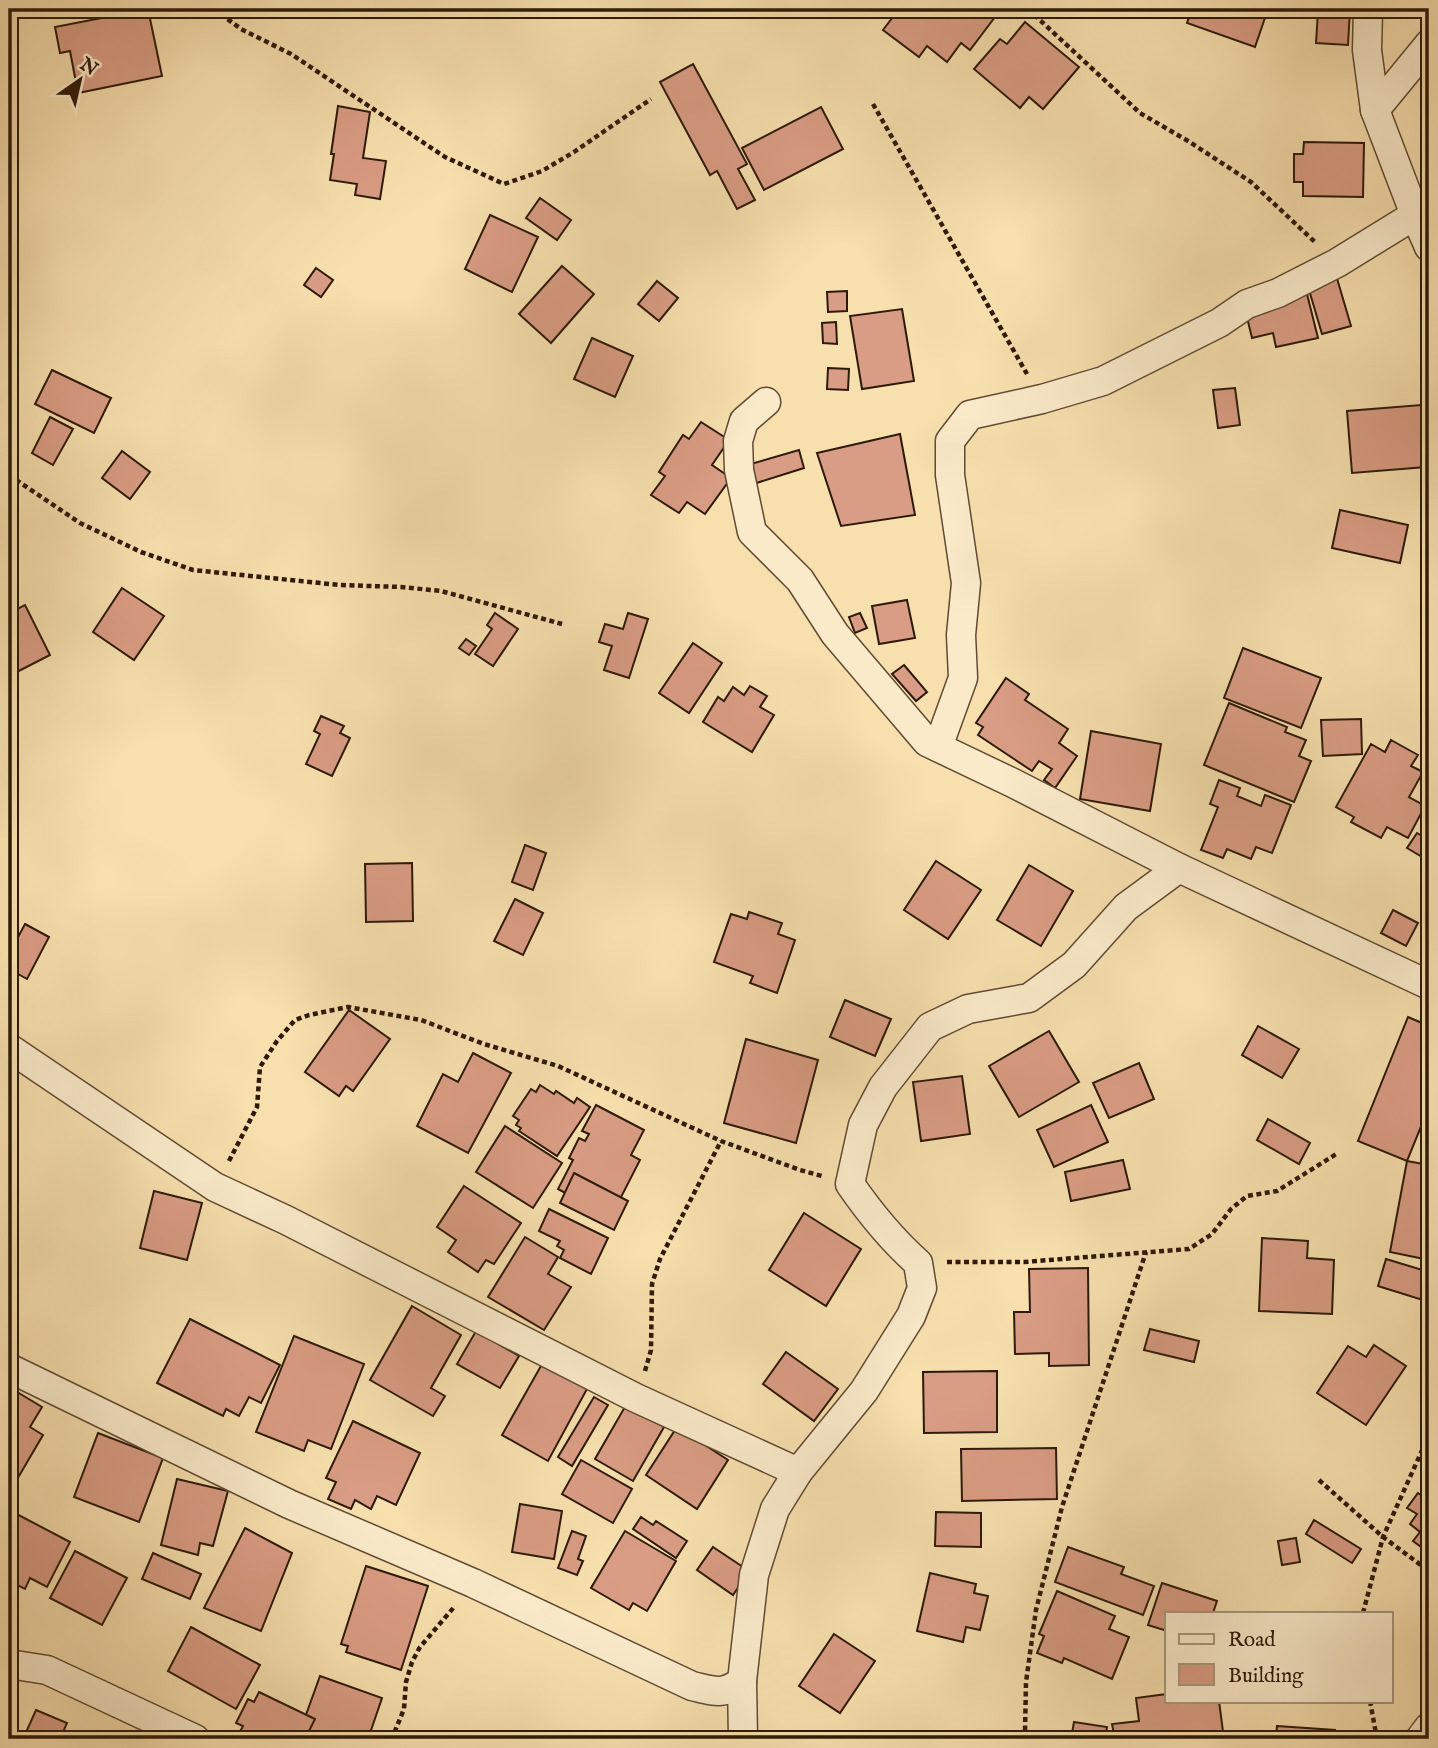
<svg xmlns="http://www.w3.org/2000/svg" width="1438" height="1748" font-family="'IM FELL English',serif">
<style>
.building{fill:#d99c84;stroke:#2e1a09;stroke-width:2}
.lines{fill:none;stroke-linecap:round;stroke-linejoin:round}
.street-casing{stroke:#604b32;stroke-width:31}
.path{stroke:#2e1a09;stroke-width:4.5;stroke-dasharray:5 3.5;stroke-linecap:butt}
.street{stroke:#faeaca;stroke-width:28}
</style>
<rect width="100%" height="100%" fill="#f7dfae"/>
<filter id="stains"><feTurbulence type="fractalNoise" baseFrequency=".00286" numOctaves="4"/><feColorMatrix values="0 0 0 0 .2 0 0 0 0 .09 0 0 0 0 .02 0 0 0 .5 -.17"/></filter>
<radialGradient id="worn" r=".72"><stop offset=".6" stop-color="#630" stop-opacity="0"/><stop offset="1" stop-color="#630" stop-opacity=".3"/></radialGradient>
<g class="building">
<polygon points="148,9 162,76 78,93 70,51 60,53 55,27"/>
<polygon points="899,9 1001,9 970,50 961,43 947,62 927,46 919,57 883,30"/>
<polygon points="1192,9 1268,9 1255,47 1187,23"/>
<polygon points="1300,9 1350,9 1348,45 1316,43 1318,11"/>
<polygon points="1025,22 1079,67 1043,109 1029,97 1020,108 974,69 1000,39 1007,44"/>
<polygon points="693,64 747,164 738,169 755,200 737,209 717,171 710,175 660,82"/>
<polygon points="338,106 370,112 363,158 386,161 380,199 355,195 357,184 330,180 334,154 331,154"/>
<polygon points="821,107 843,149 764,190 742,148"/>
<polygon points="1304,142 1364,143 1363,197 1303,196 1303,182 1294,182 1294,154 1303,154"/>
<polygon points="540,198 571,220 557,240 526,218"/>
<polygon points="490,215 538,237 512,292 465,269"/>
<polygon points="562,266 594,294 551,343 519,314"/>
<polygon points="316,268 333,280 321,297 304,285"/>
<polygon points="1336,275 1351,326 1322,334 1307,283"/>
<polygon points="657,281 678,298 659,321 638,304"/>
<polygon points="847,291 847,311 828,312 827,292"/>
<polygon points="1307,294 1318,338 1276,347 1273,333 1252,338 1245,309"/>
<polygon points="902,309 914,381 862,389 850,316"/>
<polygon points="836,322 837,344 823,343 822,323"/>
<polygon points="592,338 633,356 615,397 574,379"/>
<polygon points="828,368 849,369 848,390 827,389"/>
<polygon points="52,370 111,398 94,433 35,404"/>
<polygon points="1235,388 1240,425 1218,428 1213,390"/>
<polygon points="1421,405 1426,467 1352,473 1347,411"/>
<polygon points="50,417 73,429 53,465 32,453"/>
<polygon points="701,422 729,440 712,465 731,478 705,514 687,502 679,513 651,495 665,476 659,472 683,435 689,439"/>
<polygon points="900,434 915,515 841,526 817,453"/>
<polygon points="799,450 804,468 750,485 744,466"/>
<polygon points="122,451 150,472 130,499 102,478"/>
<polygon points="1340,510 1408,525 1400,563 1332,548"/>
<polygon points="1427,548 1429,548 1429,581 1424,580"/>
<polygon points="122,588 164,616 134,660 93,632"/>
<polygon points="907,600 915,638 879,644 872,606"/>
<polygon points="25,605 50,655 9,676 9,613"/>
<polygon points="495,613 518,629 493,666 475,654 492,629 487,625"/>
<polygon points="628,613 648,619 629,678 604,670 612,646 599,642 605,624 623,629"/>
<polygon points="860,613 867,628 855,633 849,617"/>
<polygon points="466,639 476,646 469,655 459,648"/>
<polygon points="693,643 722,663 689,713 659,693"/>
<polygon points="1243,648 1321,678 1301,728 1224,698"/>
<polygon points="904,665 927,692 916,701 892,674"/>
<polygon points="1006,678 1029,694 1025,700 1068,729 1059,743 1077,756 1055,788 1044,780 1052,769 1039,761 1032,771 978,735 983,727 976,723"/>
<polygon points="750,686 767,696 760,707 774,715 752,752 703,722 718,697 724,701 733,687 744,695"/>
<polygon points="1229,703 1287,727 1285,732 1306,740 1299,756 1311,761 1294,802 1204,765"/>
<polygon points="321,716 344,726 340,733 350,738 332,776 306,764 320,734 314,731"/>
<polygon points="1361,719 1362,754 1323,756 1321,720"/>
<polygon points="1091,731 1161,744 1150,811 1080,799"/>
<polygon points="1391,740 1418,755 1411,766 1423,772 1409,797 1425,806 1408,838 1387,827 1381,838 1351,822 1354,817 1336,807 1371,744 1385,752"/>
<polygon points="1219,780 1240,788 1237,796 1261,806 1265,795 1291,805 1272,853 1256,847 1251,859 1227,849 1223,858 1201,850 1218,807 1210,804"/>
<polygon points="1417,833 1429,840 1429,861 1407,848"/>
<polygon points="525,845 546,853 533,890 512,882"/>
<polygon points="936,861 981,890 948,939 904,910"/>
<polygon points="412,863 413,921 366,922 365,864"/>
<polygon points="1029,865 1073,891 1041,946 997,920"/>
<polygon points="515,899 543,913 523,955 494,941"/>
<polygon points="1393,910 1418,923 1406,946 1381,933"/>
<polygon points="749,912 782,923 778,934 795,940 777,993 750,983 753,976 714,962 731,914 747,919"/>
<polygon points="25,924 49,937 27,979 9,969 9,954"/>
<polygon points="845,1000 891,1019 875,1056 830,1037"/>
<polygon points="349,1010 390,1039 353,1091 346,1086 339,1096 305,1072"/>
<polygon points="1408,1017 1429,1026 1429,1107 1407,1161 1358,1141"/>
<polygon points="1258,1026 1299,1049 1282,1078 1242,1055"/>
<polygon points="1049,1031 1079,1082 1019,1117 989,1066"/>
<polygon points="746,1039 818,1060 796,1143 724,1123"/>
<polygon points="473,1053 511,1073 468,1153 417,1126 443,1074 458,1082"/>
<polygon points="1139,1063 1154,1099 1109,1118 1093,1083"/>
<polygon points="962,1076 970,1134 921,1141 913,1082"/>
<polygon points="540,1085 554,1094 556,1091 574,1103 577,1098 590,1107 557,1156 519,1131 521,1128 516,1125 519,1120 513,1116 531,1089 536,1092"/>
<polygon points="596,1105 644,1130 631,1155 640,1160 616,1207 586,1191 580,1201 558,1189 573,1160 569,1158 579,1138 585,1141 589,1134 582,1131"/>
<polygon points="1091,1105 1108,1142 1054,1167 1037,1130"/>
<polygon points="1268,1119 1310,1143 1299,1164 1257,1140"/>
<polygon points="505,1126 562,1163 533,1208 476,1172"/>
<polygon points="1123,1160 1130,1189 1071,1201 1065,1172"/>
<polygon points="1407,1161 1429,1165 1429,1260 1390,1252"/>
<polygon points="574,1173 628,1201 614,1230 560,1203"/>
<polygon points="464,1186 521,1223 494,1264 486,1260 478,1272 448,1252 456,1240 437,1227"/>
<polygon points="154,1191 202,1203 187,1260 140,1248"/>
<polygon points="549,1209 608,1238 591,1274 560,1258 564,1250 557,1246 560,1241 539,1231"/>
<polygon points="804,1213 861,1249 826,1306 769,1270"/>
<polygon points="525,1237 558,1257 548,1274 571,1287 544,1330 488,1297"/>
<polygon points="1262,1238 1308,1241 1307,1258 1334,1260 1332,1314 1259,1311"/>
<polygon points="1386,1259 1429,1272 1429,1302 1378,1286"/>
<polygon points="1088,1268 1089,1365 1049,1366 1049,1353 1015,1354 1014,1312 1030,1312 1029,1269"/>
<polygon points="412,1306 461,1335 431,1388 445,1396 433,1416 370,1380"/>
<polygon points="190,1319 280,1365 261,1403 249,1397 239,1416 226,1409 223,1416 157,1383"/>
<polygon points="1150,1329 1199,1341 1194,1362 1144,1350"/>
<polygon points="476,1331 519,1356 500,1388 457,1364"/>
<polygon points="294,1336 364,1364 331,1449 308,1440 304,1451 256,1432"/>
<polygon points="1374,1345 1406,1366 1366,1425 1317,1393 1348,1346 1366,1357"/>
<polygon points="786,1352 838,1389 814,1421 763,1384"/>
<polygon points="542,1364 587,1389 548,1461 502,1435"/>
<polygon points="997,1371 997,1432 924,1433 923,1372"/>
<polygon points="9,1387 42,1407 30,1427 43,1435 9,1493"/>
<polygon points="594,1397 608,1405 572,1466 558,1457"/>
<polygon points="626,1405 664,1427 633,1481 595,1459"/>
<polygon points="353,1421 420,1453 396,1505 377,1496 371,1509 355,1500 351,1509 328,1499 336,1482 326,1478"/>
<polygon points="677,1427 728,1460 697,1509 646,1475"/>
<polygon points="98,1433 163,1458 139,1522 74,1497"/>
<polygon points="1056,1448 1057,1499 962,1501 961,1449"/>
<polygon points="581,1460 632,1489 613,1523 562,1494"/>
<polygon points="177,1479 228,1491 213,1546 200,1543 198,1555 161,1545"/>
<polygon points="1418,1493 1429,1501 1429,1541 1424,1549 1413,1541 1420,1532 1410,1524 1417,1514 1407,1508"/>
<polygon points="520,1504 562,1511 554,1559 512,1552"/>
<polygon points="9,1510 70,1542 47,1587 30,1578 25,1589 9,1581"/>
<polygon points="936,1512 981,1513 981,1547 935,1546"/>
<polygon points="641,1517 653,1525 656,1521 687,1541 676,1558 633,1529"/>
<polygon points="1314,1520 1361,1549 1352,1563 1306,1534"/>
<polygon points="245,1528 292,1553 261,1631 204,1608"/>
<polygon points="572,1531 586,1536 578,1559 583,1561 577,1575 558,1568"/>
<polygon points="625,1531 676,1561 647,1611 633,1603 629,1610 591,1588"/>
<polygon points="1296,1538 1300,1562 1282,1565 1278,1541"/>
<polygon points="713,1547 749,1571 733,1595 697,1570"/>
<polygon points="1068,1547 1124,1567 1121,1574 1154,1586 1143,1615 1055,1582"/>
<polygon points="75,1551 127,1578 102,1625 50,1598"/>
<polygon points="153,1553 201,1574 190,1599 142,1579"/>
<polygon points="366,1566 428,1586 401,1670 346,1652 348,1646 341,1644"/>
<polygon points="930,1573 976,1584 974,1593 988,1596 980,1630 966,1627 963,1642 917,1631"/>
<polygon points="1162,1583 1217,1601 1213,1613 1167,1613 1167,1631 1148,1625"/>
<polygon points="1057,1591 1115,1616 1109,1629 1129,1637 1112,1679 1064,1658 1062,1663 1037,1653 1044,1636 1039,1634"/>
<polygon points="191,1627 260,1665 236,1709 168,1671"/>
<polygon points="834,1634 875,1661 840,1713 799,1686"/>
<polygon points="320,1676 382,1698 368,1739 304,1739 298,1737"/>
<polygon points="259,1692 315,1719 305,1739 236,1739 243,1726 236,1723 248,1699 254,1702"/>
<polygon points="1167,1694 1167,1701 1219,1701 1224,1739 1115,1739 1112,1724 1139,1721 1136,1698"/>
<polygon points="36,1710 67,1723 60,1739 23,1739"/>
<polygon points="1074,1722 1107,1727 1105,1739 1071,1739"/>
<polygon points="1277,1726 1335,1730 1335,1739 1276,1739"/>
</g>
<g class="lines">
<g class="street-casing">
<g id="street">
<polyline points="1368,9 1367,50 1375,110 1415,215 1429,247"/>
<polyline points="1375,110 1429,44"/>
<polyline points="766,402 744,421 738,441 739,470 752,532 800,580 835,634 927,742 1013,783 1179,868 1429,985"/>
<polyline points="938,747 963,678 961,635 966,583 950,475 950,441 970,415 1042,399 1103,381 1219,323 1247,304 1278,293 1337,263 1415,215"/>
<polyline points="9,1048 215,1187 286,1220 636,1398 798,1472"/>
<path d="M9 1368 289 1504 473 1583 692 1686C714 1691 723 1696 742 1681L754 1575 775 1509 798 1472 864 1391 911 1316 922 1288 918 1263C891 1239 870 1213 850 1184L863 1125 883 1087 930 1027 968 1009 1029 998 1074 965 1126 907 1179 868"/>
<polyline points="9,1664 47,1670 195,1739"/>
<polyline points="742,1681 743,1739"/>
<polyline points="1420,1739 1429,1727"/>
</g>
</g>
<g class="path">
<polyline points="214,9 241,29 291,54 445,157 504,184 542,171 574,152 651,99"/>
<polyline points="1028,9 1140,113 1188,141 1251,182 1316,243"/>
<polyline points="873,104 1027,374"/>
<polyline points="9,475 80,523 141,552 193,570 339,585 401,587 441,591 562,624"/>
<polyline points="229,1161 257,1107 260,1067 277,1041 295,1020 309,1015 348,1007 421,1020 484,1044 558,1066 721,1141 800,1170 822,1176"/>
<polyline points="947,1262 1024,1262 1189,1249 1212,1234 1231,1209 1247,1196 1277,1191 1338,1153"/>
<polyline points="645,1371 651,1350 652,1284 660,1259 721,1141"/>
<polyline points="1319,1480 1383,1537 1429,1571"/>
<polyline points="1363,1613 1383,1537 1429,1435"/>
<polyline points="1370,1701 1377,1739"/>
<polyline points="390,1739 393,1736 404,1709 406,1682 412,1662 420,1647 455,1606"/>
<polyline points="1026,1739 1025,1732 1026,1682 1036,1610 1062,1507 1146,1252"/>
</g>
<use href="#street" class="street"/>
</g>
<rect width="1438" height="1748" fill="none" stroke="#f7dfae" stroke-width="35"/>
<rect x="10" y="10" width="1417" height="1727" fill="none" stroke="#2e1a09" stroke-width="3.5"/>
<rect x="18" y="18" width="1403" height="1713" fill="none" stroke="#2e1a09" stroke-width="2"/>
<rect x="1165" y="1612" width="228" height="91" fill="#faeaca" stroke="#a8977d" stroke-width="2"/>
<rect x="1179" y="1634" width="35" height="10" fill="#faeaca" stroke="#a8977d" stroke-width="2"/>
<text x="1228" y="1646" font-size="21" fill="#2e1a09">Road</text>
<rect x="1179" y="1664" width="35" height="21" fill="#d99c84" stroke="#a8977d" stroke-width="2"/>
<text x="1228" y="1682" font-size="21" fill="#2e1a09">Building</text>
<g transform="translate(80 80) rotate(34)" stroke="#faeaca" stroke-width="5" paint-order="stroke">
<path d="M0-5L12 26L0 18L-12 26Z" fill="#2e1a09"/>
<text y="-10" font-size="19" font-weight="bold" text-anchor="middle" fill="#2e1a09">N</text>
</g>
<rect width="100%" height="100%" filter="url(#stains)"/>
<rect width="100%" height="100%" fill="url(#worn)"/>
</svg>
